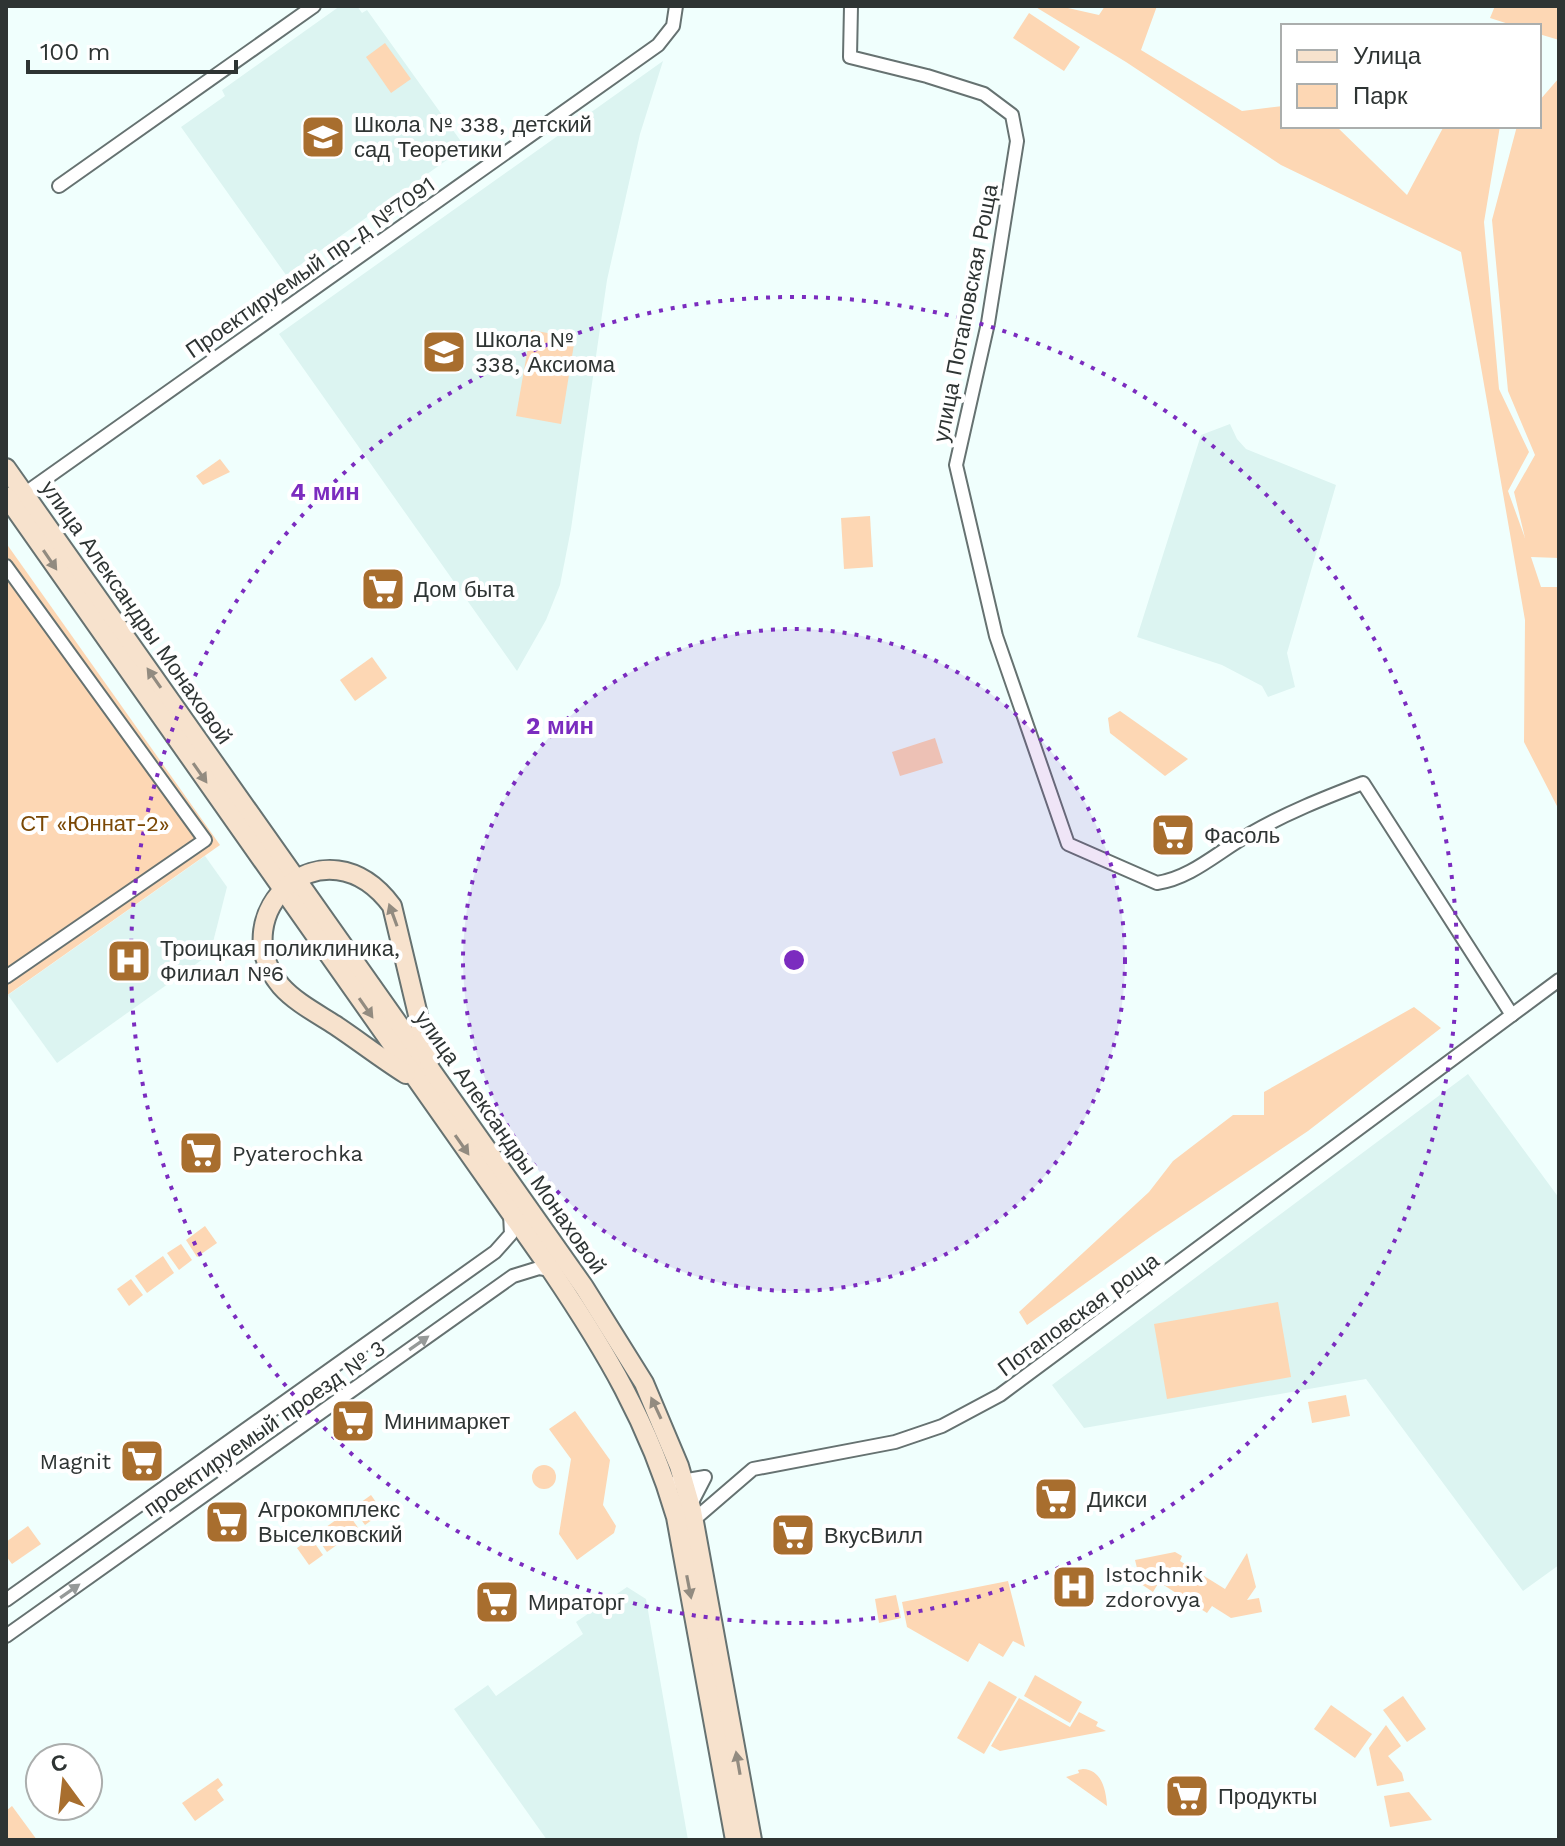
<svg xmlns="http://www.w3.org/2000/svg" width="1565" height="1846" font-family="'Work Sans',sans-serif">
<style>
.built{fill:#dcf4f1}
.green{fill:#fdd7b4}
.lines{fill:none;stroke-linecap:round;stroke-linejoin:round}
.street-casing{stroke:#667271;stroke-width:16}
.secondary-casing{stroke:#667271;stroke-width:22}
.street{stroke:#fff;stroke-width:12}
.secondary{stroke:#f7e2cd;stroke-width:18}
.oneway{fill:#928b80}
.oneway2{fill:#969a99}
.ring{fill:none;stroke:#7b2cbf;stroke-width:4;stroke-dasharray:4 8}
.labels{text-anchor:middle;stroke-width:8;stroke-linejoin:round;paint-order:stroke}
.poi-label{font-size:22px;fill:#2e3433;stroke:#fff;text-anchor:start}
.street-label{font-size:22px;fill:#2e3433;stroke:#fff}
.park-label{font-size:22px;fill:#7a4805;stroke:#fff}
.centre{fill:#7b2cbf;stroke:#fff;stroke-width:4}
.ring-label{font-size:24px;text-anchor:middle;font-weight:bold;fill:#7b2cbf;stroke:#fff;stroke-width:8;stroke-linejoin:round;paint-order:stroke}
</style>
<rect width="100%" height="100%" fill="#f0fffd"/>
<g class="built">
<polygon points="340,6 357,6 362,13 367,10 465,147 286,275 181,127 225,96 222,90"/>
<polygon points="663,61 640,134 607,280 571,529 560,585 546,620 517,671 279,334"/>
<polygon points="1230,424 1237,439 1246,449 1336,485 1287,653 1295,687 1268,697 1262,686 1222,665 1137,637 1201,435"/>
<polygon points="205,856 227,887 210,954 57,1063 8,995"/>
<polygon points="1468,1074 1559,1198 1559,1565 1523,1591 1366,1379 1084,1428 1052,1385"/>
<polygon points="627,1587 646,1599 688,1840 547,1840 454,1709 488,1685 496,1696 530,1672 583,1634 576,1622"/>
</g>
<g class="green">
<polygon points="1034,6 1059,6 1099,15 1105,6 1157,6 1141,50 1242,111 1283,106 1283,126 1336,126 1407,195 1444,126 1500,126 1484,222 1499,389 1529,452 1508,491 1525,538 1514,492 1535,455 1508,391 1492,220 1517,126 1539,126 1539,101 1559,78 1559,558 1531,557 1541,587 1559,587 1559,810 1524,742 1525,620 1461,252 1281,165 1126,62"/>
<polygon points="1495,6 1559,6 1559,40 1539,34 1539,26 1515,26 1490,18"/>
<polygon points="1029,13 1080,47 1064,71 1013,38"/>
<polygon points="385,43 411,79 391,93 366,57"/>
<polygon points="531,330 575,338 561,424 516,416"/>
<polygon points="220,459 230,472 203,485 196,476"/>
<polygon points="870,516 873,567 844,569 841,518"/>
<polygon points="6,543 220,845 6,996"/>
<polygon points="372,657 387,678 355,701 340,680"/>
<polygon points="1120,711 1188,759 1165,776 1110,733 1108,718"/>
<polygon points="935,738 943,763 900,776 892,752"/>
<polygon points="1414,1007 1441,1028 1308,1131 1153,1235 1027,1325 1019,1312 1149,1192 1173,1161 1233,1115 1264,1115 1264,1092"/>
<polygon points="205,1226 217,1243 197,1257 186,1240"/>
<polygon points="181,1244 192,1260 179,1270 167,1253"/>
<polygon points="163,1256 174,1273 147,1293 135,1276"/>
<polygon points="131,1279 143,1295 129,1306 117,1289"/>
<polygon points="1278,1302 1291,1377 1167,1399 1154,1324"/>
<polygon points="1346,1395 1350,1416 1312,1423 1308,1402"/>
<polygon points="575,1411 610,1460 603,1505 616,1526 614,1533 577,1560 559,1534 571,1459 549,1429"/>
<circle cx="544" cy="1477" r="12"/>
<polygon points="371,1495 383,1512 365,1525 353,1508"/>
<polygon points="347,1512 359,1529 327,1552 315,1535"/>
<polygon points="28,1526 41,1544 12,1564 6,1556 6,1542"/>
<polygon points="311,1538 323,1555 309,1565 297,1548"/>
<polygon points="1175,1552 1182,1556 1180,1561 1225,1589 1247,1553 1256,1587 1247,1600 1259,1598 1262,1612 1231,1618 1212,1606 1207,1613 1159,1582 1153,1592 1141,1584 1135,1560"/>
<polygon points="1008,1581 1025,1647 1013,1641 1003,1657 979,1643 968,1662 907,1627 902,1602"/>
<polygon points="896,1595 901,1618 879,1623 875,1599"/>
<polygon points="1035,1675 1082,1702 1070,1723 1024,1696"/>
<polygon points="989,1681 1017,1697 984,1754 957,1738"/>
<polygon points="1403,1696 1426,1729 1407,1742 1383,1710"/>
<polygon points="1019,1698 1070,1727 1079,1712 1098,1722 1096,1726 1106,1731 1000,1751 991,1746"/>
<polygon points="1331,1705 1372,1734 1355,1758 1314,1729"/>
<polygon points="1386,1725 1401,1746 1388,1756 1402,1773 1404,1781 1377,1786 1369,1748"/>
<path d="M1083 1769C1102 1770 1106 1790 1107 1806L1066 1777 1079 1773 1078 1770Z"/>
<polygon points="218,1778 223,1785 217,1790 224,1800 195,1821 182,1803"/>
<polygon points="1409,1792 1432,1820 1390,1827 1384,1796"/>
<polygon points="12,1806 37,1840 6,1840 6,1811"/>
</g>
<g class="lines">
<g class="street-casing">
<g id="street">
<path d="M851 6 850 57 927 76 984 94 1012 115 1017 141 988 323 956 465 996 636 1068 844 1157 883C1192 878 1220 850 1250 834 1286 813 1324 798 1363 783L1512 1015"/>
<polyline points="59,186 314,6"/>
<polyline points="24,494 658,45 673,26 676,6"/>
<polyline points="6,566 205,840 6,977"/>
<polyline points="676,1482 705,1477 690,1506"/>
<polyline points="689,1524 753,1469 895,1442 942,1426 1000,1395 1559,980"/>
<polyline points="6,1600 495,1252 511,1234 510,1214"/>
<polyline points="6,1636 513,1276 539,1268 551,1270"/>
</g>
</g>
<g class="secondary-casing">
<g id="secondary">
<polyline points="6,468 584,1287 644,1383 679,1466 692,1511 752,1840"/>
<path d="M6 496 551 1270C605 1350 649 1423 676 1517L735 1840"/>
<path d="M406 1074C382 1059 359 1041 335 1025 318 1014 295 1002 281 986 220 914 325 816 392 906L429 1061"/>
</g>
</g>
<use href="#street" class="street"/>
<use href="#secondary" class="secondary"/>
</g>
<defs><path id="oneway-solid" d="M-6-.8H1V-3.2L6.5 0L1 3.2V.8H-6Z" transform="scale(2)"/></defs>
<g class="oneway">
<use href="#oneway-solid" transform="translate(50 560) rotate(56)"/>
<use href="#oneway-solid" transform="translate(154 678) rotate(-125)"/>
<use href="#oneway-solid" transform="translate(200 773) rotate(55)"/>
<use href="#oneway-solid" transform="translate(393 915) rotate(-110)"/>
<use href="#oneway-solid" transform="translate(366 1008) rotate(55)"/>
<use href="#oneway-solid" transform="translate(462 1145) rotate(55)"/>
<use href="#oneway-solid" transform="translate(656 1408) rotate(-115)"/>
<use href="#oneway-solid" transform="translate(689 1587) rotate(79)"/>
<use href="#oneway-solid" transform="translate(738 1763) rotate(-100)"/>
</g>
<g class="oneway2">
<use href="#oneway-solid" transform="translate(419 1343) rotate(-35)"/>
<use href="#oneway-solid" transform="translate(70 1591) rotate(-35)"/>
</g>
<circle cx="794" cy="960" r="331" fill="#7b2cbf" fill-opacity=".12"/>
<g class="ring">
<circle cx="794" cy="960" r="331"/>
<circle cx="794" cy="960" r="663"/>
</g>
<defs>
<g id="school-square" transform="scale(2.3)"><rect x="-9" y="-9" width="18" height="18" rx="4" fill="#a86e2e" stroke="#fff"/><path d="M0-5L7-2L0 1L-7-2ZM-4 1L0 2.5L4 1V4Q0 6-4 4Z" fill="#fff"/></g>
<g id="supermarket-square" transform="scale(2.3)"><rect x="-9" y="-9" width="18" height="18" rx="4" fill="#a86e2e" stroke="#fff"/><path d="M-6-5.5h2.5l.6 2H6L4.5 2H-2.5L-4.4-4H-6ZM-1.5 3.2a1.3 1.3 0 1 0 .1 0ZM3 3.2a1.3 1.3 0 1 0 .1 0Z" fill="#fff"/></g>
<g id="hospital-square" transform="scale(2.3)"><rect x="-9" y="-9" width="18" height="18" rx="4" fill="#a86e2e" stroke="#fff"/><path d="M-5-5h3v3.5h4V-5h3V5h-3V1.5h-4V5h-3Z" fill="#fff"/></g>
</defs>
<g fill-rule="evenodd">
<use href="#school-square" x="323" y="137"/>
<use href="#school-square" x="444" y="352"/>
<use href="#supermarket-square" x="383" y="589"/>
<use href="#supermarket-square" x="1173" y="835"/>
<use href="#hospital-square" x="129" y="961"/>
<use href="#supermarket-square" x="201" y="1153"/>
<use href="#supermarket-square" x="353" y="1421"/>
<use href="#supermarket-square" x="142" y="1461"/>
<use href="#supermarket-square" x="1056" y="1499"/>
<use href="#supermarket-square" x="227" y="1522"/>
<use href="#supermarket-square" x="793" y="1535"/>
<use href="#hospital-square" x="1074" y="1587"/>
<use href="#supermarket-square" x="497" y="1602"/>
<use href="#supermarket-square" x="1187" y="1796"/>
</g>
<g class="labels">
<g class="poi-label">
<text x="354" y="132">Школа № 338, детский<tspan x="354" dy="25">сад Теоретики</tspan></text>
<text x="475" y="347">Школа №<tspan x="475" dy="25">338, Аксиома</tspan></text>
<text x="414" y="597">Дом быта</text>
<text x="1204" y="843">Фасоль</text>
<text x="160" y="956">Троицкая поликлиника,<tspan x="160" dy="25">Филиал №6</tspan></text>
<text x="232" y="1161">Pyaterochka</text>
<text x="384" y="1429">Минимаркет</text>
<text x="111" y="1469" text-anchor="end">Magnit</text>
<text x="1087" y="1507">Дикси</text>
<text x="258" y="1517">Агрокомплекс<tspan x="258" dy="25">Выселковский</tspan></text>
<text x="824" y="1543">ВкусВилл</text>
<text x="1105" y="1582">Istochnik<tspan x="1105" dy="25">zdorovya</tspan></text>
<text x="528" y="1610">Мираторг</text>
<text x="1218" y="1804">Продукты</text>
</g>
<g class="street-label">
<text transform="translate(310 267) rotate(-35)" y="8">Проектируемый пр-д №7091</text>
<text transform="translate(965 313) rotate(-79)" y="8">улица Потаповская Роща</text>
<text transform="translate(137 612) rotate(55)" y="8">улица Александры Монаховой</text>
<text transform="translate(511 1142) rotate(55)" y="8">улица Александры Монаховой</text>
<text transform="translate(1078 1314) rotate(-36)" y="8">Потаповская роща</text>
<text transform="translate(264 1428) rotate(-35)" y="8">проектируемый проезд № 3</text>
</g>
<g class="park-label">
<text x="95" y="831">СТ «Юннат-2»</text>
</g>
</g>
<circle cx="794" cy="960" r="12" class="centre"/>
<g class="ring-label">
<text x="325" y="500">4 мин</text>
<text x="560" y="734">2 мин</text>
</g>
<rect width="1565" height="1846" fill="none" stroke="#2e3433" stroke-width="16"/>
<rect x="1281" y="24" width="260" height="104" fill="#ffffff" stroke="#abaead" stroke-width="2"/>
<rect x="1297" y="50" width="40" height="12" fill="#f7e2cd" stroke="#abaead" stroke-width="2"/>
<text x="1353" y="64" font-size="24" fill="#2e3433">Улица</text>
<rect x="1297" y="84" width="40" height="24" fill="#fdd7b4" stroke="#abaead" stroke-width="2"/>
<text x="1353" y="104" font-size="24" fill="#2e3433">Парк</text>
<g transform="translate(64 1782) rotate(345)"><circle r="38" fill="#ffffff" stroke="#abaead" stroke-width="2"/>
<path d="M0-6L14 30L0 20L-14 30Z" fill="#a86e2e"/>
<text y="-12" font-size="22" font-weight="bold" text-anchor="middle" fill="#2e3433">С</text>
</g>
<path d="M28 60v12h208v-12" fill="none" stroke="#2e3433" stroke-width="4"/>
<text x="40" y="60" font-size="24" fill="#2e3433" stroke="#ffffff" stroke-width="6" paint-order="stroke">100 m</text>
</svg>
